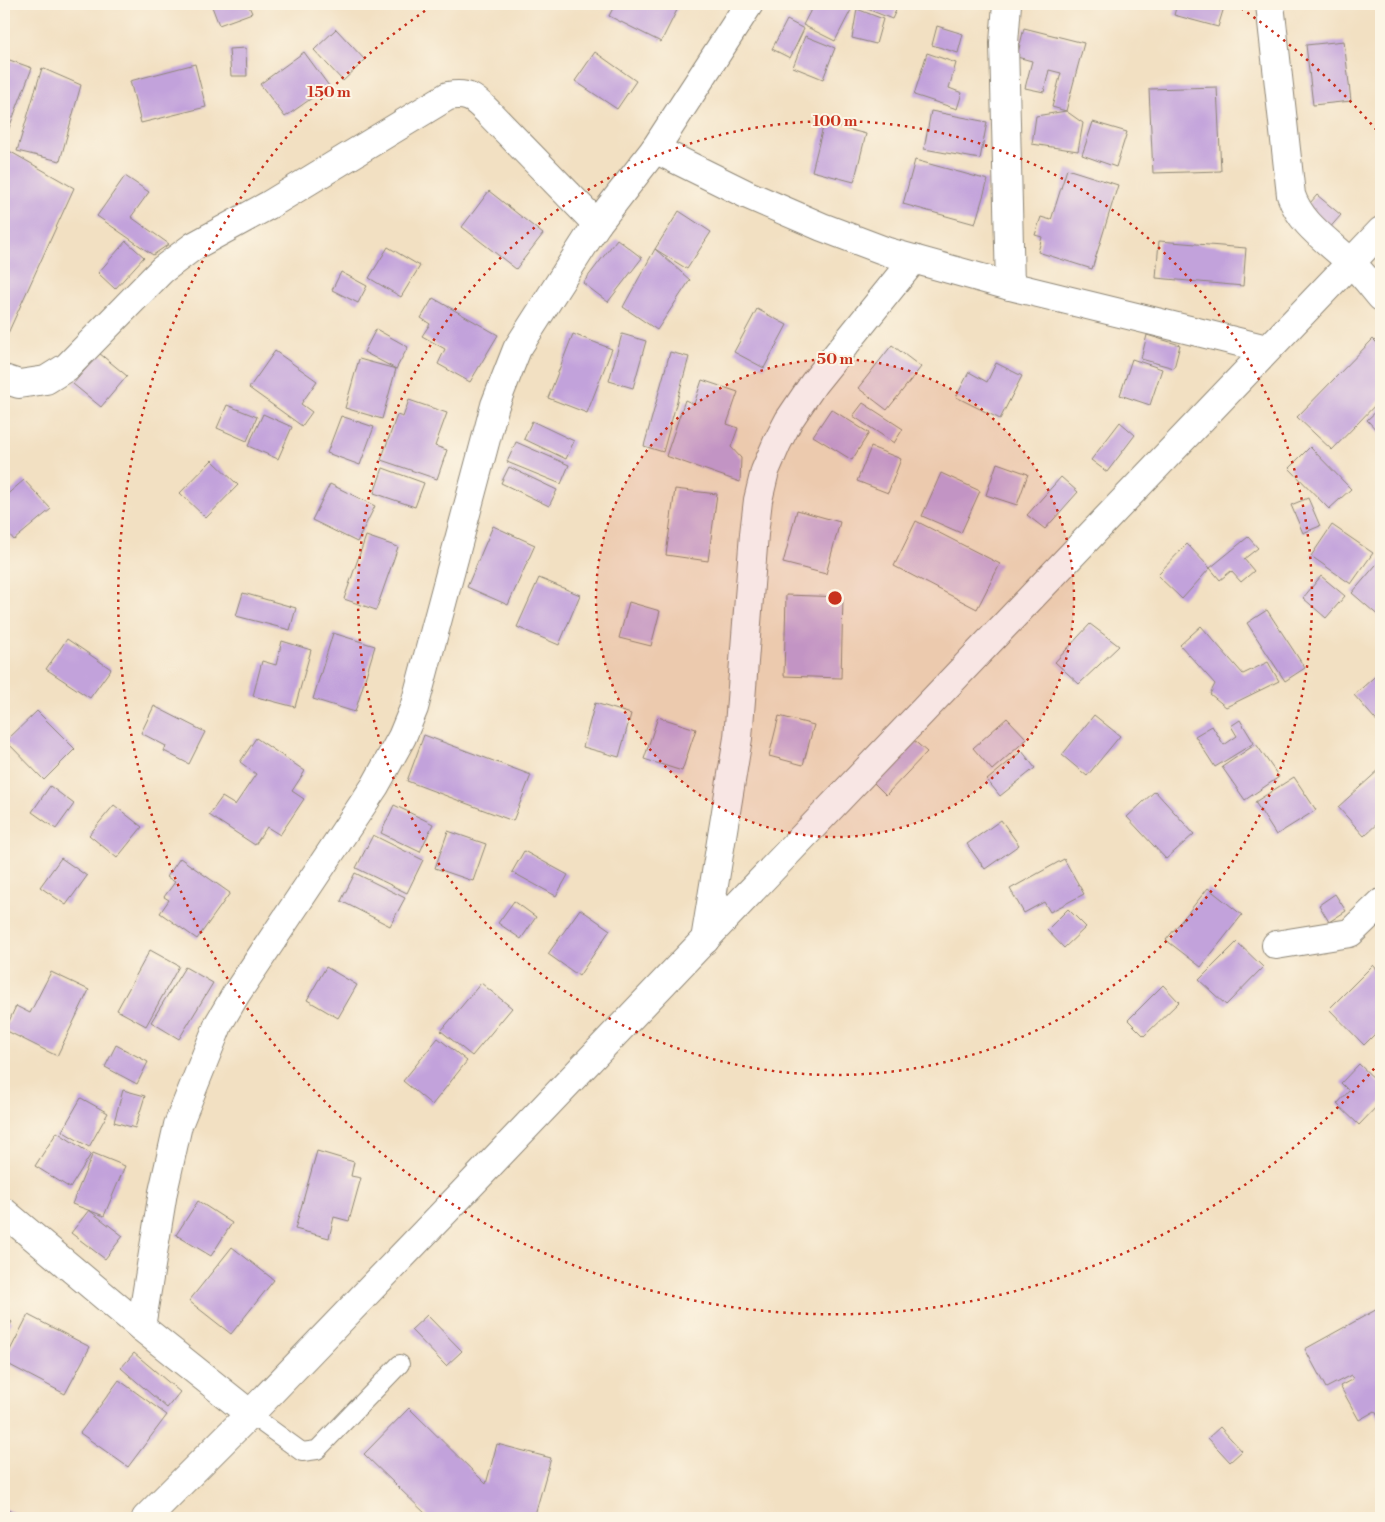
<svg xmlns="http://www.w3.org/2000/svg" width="1385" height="1522" font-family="'Libre Bodoni',serif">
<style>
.building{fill:#c2a2db}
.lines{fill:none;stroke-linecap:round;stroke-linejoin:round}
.service-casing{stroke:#8e8676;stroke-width:20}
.minor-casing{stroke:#8e8676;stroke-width:30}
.tertiary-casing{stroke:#8e8676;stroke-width:30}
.service{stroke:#fff;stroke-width:18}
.minor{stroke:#fff;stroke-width:28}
.tertiary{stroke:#fff;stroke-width:28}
.ring{fill:none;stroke:#c8321e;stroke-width:2.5;stroke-dasharray:2.5 5}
.centre{fill:#c8321e;stroke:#fcf5e5;stroke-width:2.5}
.ring-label{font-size:15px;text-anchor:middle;font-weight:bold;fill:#c8321e;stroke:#fcf5e5;stroke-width:4;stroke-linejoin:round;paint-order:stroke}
</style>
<rect width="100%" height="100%" fill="#fcf5e5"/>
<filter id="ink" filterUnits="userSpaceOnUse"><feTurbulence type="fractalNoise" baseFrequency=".02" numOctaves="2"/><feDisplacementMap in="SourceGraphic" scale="10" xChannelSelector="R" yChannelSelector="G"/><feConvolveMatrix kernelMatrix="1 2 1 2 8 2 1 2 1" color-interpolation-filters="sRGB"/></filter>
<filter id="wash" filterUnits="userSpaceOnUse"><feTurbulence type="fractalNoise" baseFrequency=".0096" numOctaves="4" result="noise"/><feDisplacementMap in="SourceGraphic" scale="20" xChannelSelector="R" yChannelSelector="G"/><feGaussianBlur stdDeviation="1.12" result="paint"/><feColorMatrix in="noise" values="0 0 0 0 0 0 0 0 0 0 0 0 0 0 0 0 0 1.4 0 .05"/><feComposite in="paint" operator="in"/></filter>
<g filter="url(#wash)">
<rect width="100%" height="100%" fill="#f2e0c2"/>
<g id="blocks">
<g class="building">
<polygon points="211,4 248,4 252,13 219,25"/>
<polygon points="615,4 680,4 661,42 609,16"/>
<polygon points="814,4 838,4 851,10 835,41 803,25"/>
<polygon points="855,4 899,4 892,19"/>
<polygon points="1177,4 1225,4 1218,27 1174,15"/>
<polygon points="857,9 883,19 876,44 852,38"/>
<polygon points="787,20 804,29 790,58 772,49"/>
<polygon points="937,26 963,34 958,53 932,45"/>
<polygon points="1024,28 1084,43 1066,111 1052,107 1061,73 1049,70 1044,92 1025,88 1032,61 1017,57"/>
<polygon points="336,29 365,60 343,81 314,50"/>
<polygon points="805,36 835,48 823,79 793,67"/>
<polygon points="1344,41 1351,101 1313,105 1306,45"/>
<polygon points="246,48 247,76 231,76 229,49"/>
<polygon points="304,52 329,86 285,117 260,84"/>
<polygon points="595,52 636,81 617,109 575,81"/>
<polygon points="927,53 956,63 949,88 962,93 957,109 914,95"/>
<polygon points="4,58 32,68 4,141"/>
<polygon points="195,64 206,107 141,123 130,81"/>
<polygon points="42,68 81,85 60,161 17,151"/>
<polygon points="1217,87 1221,171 1153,173 1149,89"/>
<polygon points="931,111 987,122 980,159 924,149"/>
<polygon points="1066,111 1083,123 1078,151 1032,144 1036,116"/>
<polygon points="1093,122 1127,132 1116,167 1082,155"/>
<polygon points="824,123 866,134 854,182 812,171"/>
<polygon points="1381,143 1381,156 1375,148"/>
<polygon points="4,148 74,188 4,342"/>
<polygon points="915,160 988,180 975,224 903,204"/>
<polygon points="1067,169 1118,185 1092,269 1038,252 1042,237 1035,235 1041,217 1051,220"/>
<polygon points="125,176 149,192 131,217 169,244 153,255 97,216"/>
<polygon points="489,191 543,234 516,269 462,227"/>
<polygon points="1317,195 1341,215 1327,231 1303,211"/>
<polygon points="679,211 711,232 687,269 655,249"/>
<polygon points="617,239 642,258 608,302 583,283"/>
<polygon points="126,241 144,257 115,289 98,273"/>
<polygon points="1159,241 1246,248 1243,286 1156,278"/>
<polygon points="388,247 420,266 401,297 369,278"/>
<polygon points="655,249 690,280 657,330 623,307"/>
<polygon points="341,272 367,286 358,303 332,290"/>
<polygon points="433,298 498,335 470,382 438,364 445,349 422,336 430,324 421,318"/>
<polygon points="757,309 787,325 764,368 734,352"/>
<polygon points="376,329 408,347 396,369 364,352"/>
<polygon points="573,334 612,349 587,413 548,398"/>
<polygon points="622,334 646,341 633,388 609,381"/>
<polygon points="1147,335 1180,345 1174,368 1141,359"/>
<polygon points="1373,339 1381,347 1381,399 1332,450 1297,417"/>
<polygon points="892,345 921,367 887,410 858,388"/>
<polygon points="275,351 317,381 301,404 312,412 302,426 249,388"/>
<polygon points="670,352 689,357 663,452 644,446"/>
<polygon points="99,353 127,376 101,407 73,384"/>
<polygon points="359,359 396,369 382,419 345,408"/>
<polygon points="1132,359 1162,369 1150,405 1120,395"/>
<polygon points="996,363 1022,376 1000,419 956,397 969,372 987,382"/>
<polygon points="702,380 738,392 727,424 738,428 731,447 741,458 740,482 666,456 685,400 694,404"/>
<polygon points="409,400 447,413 435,446 447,450 437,479 381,460 397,415 403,417"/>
<polygon points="863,403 903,429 894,443 853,416"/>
<polygon points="227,405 257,417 247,441 217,428"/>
<polygon points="1381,407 1381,435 1367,420"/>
<polygon points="831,409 869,433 852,460 813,436"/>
<polygon points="263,414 292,427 278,459 248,446"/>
<polygon points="341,416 374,427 360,465 327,453"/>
<polygon points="532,421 574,441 566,459 524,439"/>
<polygon points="1120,422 1135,435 1107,472 1091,460"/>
<polygon points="516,442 569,465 561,484 507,462"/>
<polygon points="871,447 901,459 888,493 857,481"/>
<polygon points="1310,447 1351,489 1329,509 1289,468"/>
<polygon points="212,460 238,485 206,518 180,493"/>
<polygon points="997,463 1028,474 1017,505 986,495"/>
<polygon points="509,467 557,490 549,506 501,483"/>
<polygon points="383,468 424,483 415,507 374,493"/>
<polygon points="941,473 980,491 961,533 922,516"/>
<polygon points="1061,477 1078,492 1045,529 1027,515"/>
<polygon points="24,480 51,509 14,540 4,528 4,497"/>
<polygon points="330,484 375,506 357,542 312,520"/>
<polygon points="675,489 717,494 708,561 666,555"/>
<polygon points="1308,498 1320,526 1303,533 1291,505"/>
<polygon points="797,510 840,522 826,574 783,563"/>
<polygon points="916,521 1000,564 977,609 894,566"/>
<polygon points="1332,525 1373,553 1351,584 1311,556"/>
<polygon points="493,526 535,545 508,605 467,587"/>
<polygon points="366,536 398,547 376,610 344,599"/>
<polygon points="1248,537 1258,548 1244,559 1254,571 1241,582 1231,571 1220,580 1210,568"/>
<polygon points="1187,544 1210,568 1182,599 1157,575"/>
<polygon points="1381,559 1381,618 1352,593"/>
<polygon points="1321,576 1345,596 1326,618 1303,598"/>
<polygon points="539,578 580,595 559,645 517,627"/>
<polygon points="243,593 296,608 290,630 236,616"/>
<polygon points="786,595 843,597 841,678 784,676"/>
<polygon points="629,602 660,611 651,646 619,638"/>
<polygon points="1267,610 1305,668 1285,681 1247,623"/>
<polygon points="1090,624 1119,646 1079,684 1055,662"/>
<polygon points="1201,626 1243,674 1268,662 1279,681 1226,707 1210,694 1215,684 1180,645"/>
<polygon points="333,633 375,646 355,712 313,699"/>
<polygon points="67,639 111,669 90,698 46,669"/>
<polygon points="282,641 311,650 295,707 253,696 262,661 276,665"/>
<polygon points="1381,671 1381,726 1354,695"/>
<polygon points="595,703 631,714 619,757 583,747"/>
<polygon points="154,706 205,732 189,764 164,751 166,746 141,733"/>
<polygon points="37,711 75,749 44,780 6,741"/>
<polygon points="1094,715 1120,736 1087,776 1062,755"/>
<polygon points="779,716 814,725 803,765 769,756"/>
<polygon points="658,717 696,729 682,771 644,759"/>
<polygon points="1007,718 1027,739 992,770 973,748"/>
<polygon points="1240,720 1254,743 1215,767 1195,736 1212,726 1224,745 1237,736 1231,726"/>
<polygon points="424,735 531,775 513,821 407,781"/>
<polygon points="910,737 927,752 886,795 870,779"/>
<polygon points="256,738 305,771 292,791 304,799 280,835 267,827 255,845 209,815 222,797 235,805 256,774 240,762"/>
<polygon points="1256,744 1279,777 1245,800 1222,767"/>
<polygon points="1022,751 1035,768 1000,796 987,780"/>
<polygon points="1381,768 1381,820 1364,836 1338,807"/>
<polygon points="1294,777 1316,810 1276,835 1255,802"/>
<polygon points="50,786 74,804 56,829 32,812"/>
<polygon points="1155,791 1194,834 1166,859 1127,817"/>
<polygon points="114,805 142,827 117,858 89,835"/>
<polygon points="394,805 433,824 420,852 381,833"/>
<polygon points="1001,820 1019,845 985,869 967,844"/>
<polygon points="448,831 486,844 473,881 435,868"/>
<polygon points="373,835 423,860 407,893 356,868"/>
<polygon points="524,851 568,875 556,896 512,872"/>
<polygon points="61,858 87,876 66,905 40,887"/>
<polygon points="180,858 230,893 197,939 160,913 169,900 164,897 175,882 167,877"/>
<polygon points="1064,859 1084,894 1050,912 1044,902 1024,913 1010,889"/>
<polygon points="355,873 405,898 390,926 341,901"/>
<polygon points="1208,888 1242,915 1201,967 1166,940"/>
<polygon points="1335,894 1346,911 1329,922 1319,905"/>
<polygon points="514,901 536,917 521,939 498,923"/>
<polygon points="580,909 610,930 579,976 548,954"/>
<polygon points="1068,909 1086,927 1064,948 1047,930"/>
<polygon points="1237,942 1263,967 1226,1005 1199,980"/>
<polygon points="150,950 179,966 146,1026 117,1010"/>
<polygon points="1373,965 1381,974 1381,1028 1364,1045 1329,1009"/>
<polygon points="185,967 213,983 179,1039 151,1022"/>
<polygon points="326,967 357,985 338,1018 307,1000"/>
<polygon points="51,972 89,990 57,1056 5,1030 16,1006 30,1013"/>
<polygon points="481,983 512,1008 472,1056 441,1031"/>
<polygon points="1163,985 1179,1002 1144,1036 1128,1020"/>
<polygon points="438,1038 467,1061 432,1105 403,1081"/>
<polygon points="116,1045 148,1062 137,1084 105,1067"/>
<polygon points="1359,1064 1381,1085 1381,1102 1359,1125 1337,1104 1349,1091 1341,1083"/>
<polygon points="123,1090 145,1096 135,1128 114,1122"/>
<polygon points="81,1098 108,1113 89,1147 62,1131"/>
<polygon points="57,1132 91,1154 70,1188 35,1166"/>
<polygon points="317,1151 354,1162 351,1176 361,1178 349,1221 334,1217 329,1238 295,1229"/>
<polygon points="93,1153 125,1166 104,1216 72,1204"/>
<polygon points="198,1201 232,1223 211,1256 176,1235"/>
<polygon points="89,1210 123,1236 105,1259 71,1233"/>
<polygon points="232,1247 274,1280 231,1334 189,1301"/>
<polygon points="1381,1307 1381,1422 1375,1411 1359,1420 1340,1386 1353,1379 1351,1375 1326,1388 1305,1349"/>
<polygon points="28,1315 90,1347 65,1394 4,1362"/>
<polygon points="427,1315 462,1351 446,1366 411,1330"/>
<polygon points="4,1316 12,1322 4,1334"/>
<polygon points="134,1353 180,1392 167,1408 121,1368"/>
<polygon points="119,1380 167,1415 128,1467 80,1433"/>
<polygon points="409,1408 486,1484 497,1444 551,1458 534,1518 430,1518 364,1454"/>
<polygon points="1220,1427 1242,1451 1230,1462 1208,1438"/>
<polygon points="4,1509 29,1518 4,1518"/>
</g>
</g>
</g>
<g filter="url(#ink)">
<use href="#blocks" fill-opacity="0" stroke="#8e8676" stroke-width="1"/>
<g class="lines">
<g class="service-casing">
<polyline id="service" points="250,1414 302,1452 317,1450 400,1364"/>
</g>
<g class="minor-casing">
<g id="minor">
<polyline points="1007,4 1004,43 1010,286"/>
<path d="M1270 4 1291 195C1301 225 1329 241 1350 262 1361 272 1371 285 1381 297"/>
<polyline points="655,149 748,195 822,227 888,252 1010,286 1267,349"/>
<path d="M4 379 19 384 46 380 67 367 162 270 194 246 269 205 448 96C469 92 475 99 489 113L597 224"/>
<polyline points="705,940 738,738 754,534 758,500 765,471 777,443 789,420 814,383 914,259"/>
<polyline points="1276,945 1350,933 1381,903"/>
<polyline points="4,1212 141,1327 250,1414"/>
<polyline points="141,1327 163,1192 178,1125 219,1023 236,994 375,786 402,737 414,708 495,405 517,349 597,224 655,149 749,4"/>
</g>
</g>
<g class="tertiary-casing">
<polyline id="tertiary" points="146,1518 250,1414 460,1196 1381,231"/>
</g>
<use href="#service" class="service"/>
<use href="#minor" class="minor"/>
<use href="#tertiary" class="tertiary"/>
</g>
</g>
<circle cx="835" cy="598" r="239" fill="#c8321e" fill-opacity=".12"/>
<g class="ring">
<circle cx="835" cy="598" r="239"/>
<circle cx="835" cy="598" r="477"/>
<path d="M1379 1063A716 716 0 1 1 435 4M1235 4A716 716 0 0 1 1379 133"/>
</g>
<circle cx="835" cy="598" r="8" class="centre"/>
<g class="ring-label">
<text x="329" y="97">150 m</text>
<text x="835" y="126">100 m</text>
<text x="835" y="364">50 m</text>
</g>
<rect width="1385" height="1522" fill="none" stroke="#fcf5e5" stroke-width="20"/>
</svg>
